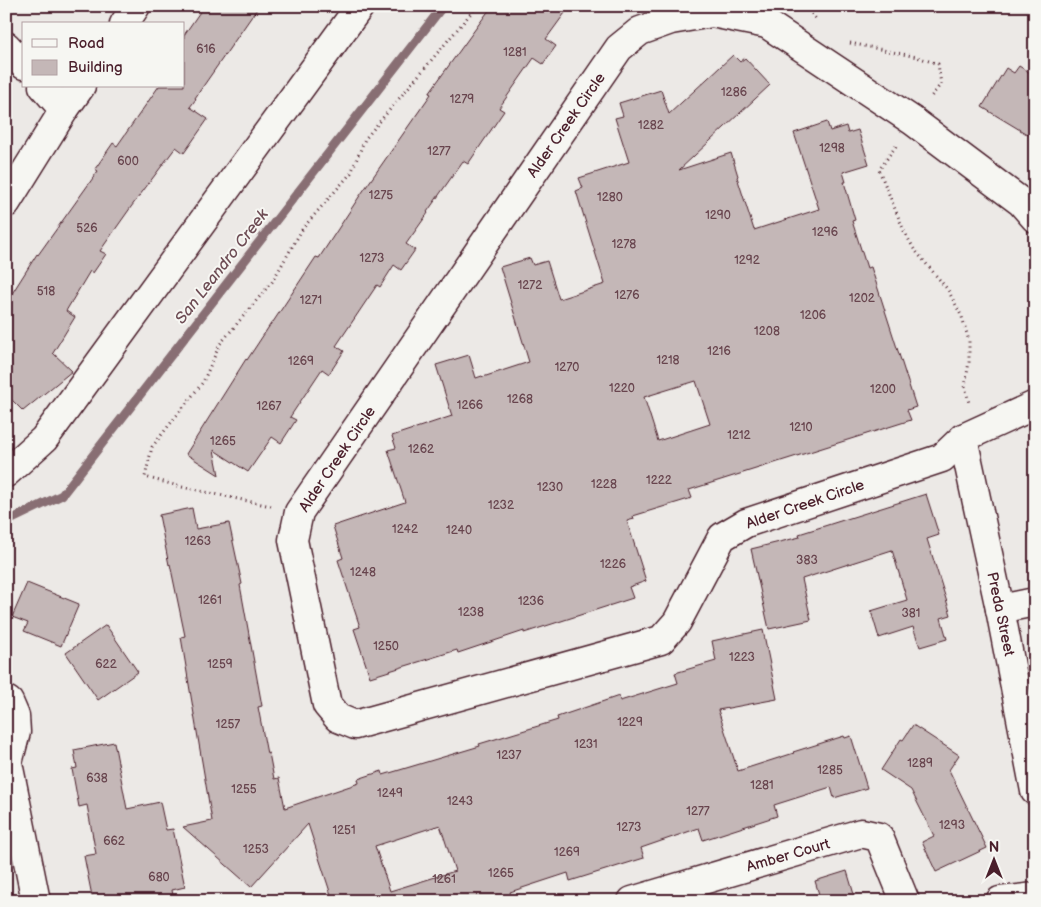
<svg xmlns="http://www.w3.org/2000/svg" width="1041" height="907" font-family="'Balsamiq Sans',sans-serif">
<style>
.lines{fill:none;stroke-linecap:round;stroke-linejoin:round}
.stream{stroke:#886e73;stroke-width:9}
.building{fill:#c4b7b7;stroke:#4a1f2b;fill-rule:evenodd}
.minor-casing{stroke:#4a1f2b;stroke-width:31}
.path{stroke:#4a1f2b;stroke-width:3;stroke-dasharray:1 4;stroke-linecap:butt}
.minor{stroke:#f6f6f2;stroke-width:28}
.labels{text-anchor:middle;stroke-width:4;stroke-linejoin:round;paint-order:stroke}
.number-label{font-size:12px;fill:#68454e}
.street-label{font-size:15px;fill:#4a1f2b;stroke:#f6f6f2}
.water-label{font-size:16px;font-style:italic;fill:#6e4d55;stroke:#f6f6f2}
</style>
<rect width="100%" height="100%" fill="#ece9e6"/>
<filter id="ink" filterUnits="userSpaceOnUse"><feTurbulence type="fractalNoise" baseFrequency=".02" numOctaves="2"/><feDisplacementMap in="SourceGraphic" scale="10" xChannelSelector="R" yChannelSelector="G"/><feConvolveMatrix kernelMatrix="1 2 1 2 8 2 1 2 1" color-interpolation-filters="sRGB"/></filter>
<g filter="url(#ink)">
<g class="lines">
<polyline class="stream" points="6,522 62,495 443,6"/>
</g>
<g class="building">
<polygon points="204,6 259,6 195,98 196,99 190,107 208,119 184,153 176,147 131,207 100,251 106,254 93,273 90,271 66,311 75,317 53,353 72,371 23,411 6,394 6,303 37,254 38,255 98,171 95,169 113,143 117,146 159,86 184,86 184,35"/>
<polygon points="492,6 570,6 546,39 556,46 543,64 534,58 499,108 504,111 468,164 463,161 427,212 428,213 406,244 415,250 401,270 394,265 380,287 377,285 336,346 344,351 329,374 322,369 290,417 296,420 281,443 272,437 248,472 214,450 219,475 186,454 246,359 247,360 272,322 273,322 316,257 319,258 359,197 431,94 429,93"/>
<path d="M733 55 740 62 745 58 770 85 679 170 731 153 738 176 737 177 754 230 819 209 794 133 827 122 830 131 846 126 848 133 858 130 869 164 843 172 846 182H844L855 220 852 221 867 268 871 267 916 407 907 410 911 420 689 490 692 498 633 516 634 519 627 521 646 581 629 587 633 598 524 633V631L458 653 457 650 370 677 354 629 360 627 338 560 343 558 333 526 405 502 388 450 396 448 392 436 452 416 436 365 469 355 476 378 482 376 483 377 529 362 500 267 530 258 533 265 547 261 559 299 605 284 576 191 583 188 579 178 629 162 615 118 623 116 619 103 661 90 669 114ZM696 381 710 424 658 441 644 397Z"/>
<polygon points="1019,66 1035,76 1035,139 982,107 1006,68 1014,73"/>
<polygon points="926,494 939,535 927,539 951,615 941,618 947,639 920,647 913,627 879,638 871,611 907,600 892,550 802,579 811,620 769,629 751,549 800,537 799,534"/>
<path d="M192 508 196 529 229 523 242 584 240 585 262 706 258 707 267 754 269 753 274 779 279 778 285 808 359 783 358 779 382 771 383 775 480 746 479 744 558 720 557 717 619 696 620 701 678 683 675 673 716 661 712 641 763 630 777 699 718 710 738 771 794 753 793 752 844 736 845 738 851 736 867 788 834 798 831 787 774 805 777 816 703 840 699 828 641 848 644 858 570 881 568 873 510 892 513 901H333L308 824 251 887 183 827 212 821 181 637 185 636 170 564 169 565 159 515ZM440 825 455 871 390 891 375 846Z"/>
<polygon points="27,583 79,604 61,646 24,631 28,623 12,617"/>
<polygon points="106,625 138,672 98,700 66,653"/>
<polygon points="913,725 959,755 949,770 987,848 936,872 922,842 934,836 911,790 881,770 901,739 903,740"/>
<polygon points="114,742 127,809 160,802 166,830 173,829 185,887 172,890 174,901 93,901 84,856 96,854 87,805 79,807 72,769 77,768 74,750"/>
<polygon points="847,871 856,901 821,901 815,881"/>
</g>
<g class="lines">
<g class="minor-casing">
<g id="minor">
<polyline points="124,24 136,6"/>
<polyline points="6,46 24,65"/>
<polyline points="43,86 64,110"/>
<polyline points="6,203 64,110 81,86"/>
<polyline points="1035,218 1021,202 913,121 767,24 712,13 671,20 640,31 619,48 299,512 293,540 327,705 338,718 355,725 661,640 677,622 722,537 746,523 942,458 963,438 1035,405"/>
<polyline points="963,438 1000,609 1035,791"/>
<polyline points="6,473 44,439 360,6"/>
<polyline points="1000,609 1035,602"/>
<polyline points="6,700 9,702 15,716 16,732 8,763 36,901"/>
<polyline points="632,901 861,833 879,837 905,901"/>
<polyline points="1000,901 1035,897"/>
</g>
</g>
<g class="path">
<polyline points="805,6 817,20"/>
<polyline points="850,43 917,57 938,64 941,84 930,98"/>
<polyline points="896,146 879,170 904,231 914,249 948,290 962,317 969,341 969,362 965,386 969,403"/>
<polyline points="271,506 182,487 145,477 152,447 203,382 220,344 272,282 303,228 351,173 365,139 477,6"/>
</g>
<use href="#minor" class="minor"/>
</g>
</g>
<g class="labels">
<g class="number-label">
<text x="206" y="53">616</text>
<text x="515" y="56">1281</text>
<text x="734" y="96">1286</text>
<text x="462" y="103">1279</text>
<text x="651" y="129">1282</text>
<text x="832" y="152">1298</text>
<text x="439" y="155">1277</text>
<text x="128" y="165">600</text>
<text x="381" y="199">1275</text>
<text x="610" y="201">1280</text>
<text x="718" y="219">1290</text>
<text x="87" y="232">526</text>
<text x="825" y="236">1296</text>
<text x="624" y="248">1278</text>
<text x="372" y="262">1273</text>
<text x="747" y="264">1292</text>
<text x="530" y="289">1272</text>
<text x="46" y="295">518</text>
<text x="627" y="299">1276</text>
<text x="862" y="302">1202</text>
<text x="311" y="304">1271</text>
<text x="813" y="319">1206</text>
<text x="767" y="335">1208</text>
<text x="719" y="355">1216</text>
<text x="668" y="364">1218</text>
<text x="301" y="365">1269</text>
<text x="567" y="371">1270</text>
<text x="622" y="392">1220</text>
<text x="883" y="393">1200</text>
<text x="520" y="403">1268</text>
<text x="470" y="409">1266</text>
<text x="269" y="410">1267</text>
<text x="801" y="431">1210</text>
<text x="739" y="439">1212</text>
<text x="223" y="445">1265</text>
<text x="421" y="453">1262</text>
<text x="659" y="484">1222</text>
<text x="604" y="488">1228</text>
<text x="550" y="491">1230</text>
<text x="501" y="509">1232</text>
<text x="405" y="533">1242</text>
<text x="459" y="534">1240</text>
<text x="198" y="545">1263</text>
<text x="807" y="564">383</text>
<text x="613" y="568">1226</text>
<text x="363" y="576">1248</text>
<text x="210" y="604">1261</text>
<text x="531" y="605">1236</text>
<text x="471" y="616">1238</text>
<text x="911" y="617">381</text>
<text x="386" y="650">1250</text>
<text x="742" y="661">1223</text>
<text x="106" y="668">622</text>
<text x="220" y="668">1259</text>
<text x="630" y="726">1229</text>
<text x="228" y="728">1257</text>
<text x="586" y="748">1231</text>
<text x="509" y="759">1237</text>
<text x="920" y="767">1289</text>
<text x="830" y="774">1285</text>
<text x="97" y="782">638</text>
<text x="762" y="789">1281</text>
<text x="244" y="793">1255</text>
<text x="390" y="797">1249</text>
<text x="460" y="805">1243</text>
<text x="698" y="815">1277</text>
<text x="952" y="829">1293</text>
<text x="629" y="831">1273</text>
<text x="344" y="834">1251</text>
<text x="114" y="845">662</text>
<text x="256" y="853">1253</text>
<text x="567" y="856">1269</text>
<text x="501" y="877">1265</text>
<text x="159" y="881">680</text>
<text x="444" y="883">1261</text>
</g>
<g class="street-label">
<text transform="translate(566 125) rotate(-55)" y="5">Alder Creek Circle</text>
<text transform="translate(337 459) rotate(-56)" y="5">Alder Creek Circle</text>
<text transform="translate(805 504) rotate(-19)" y="5">Alder Creek Circle</text>
<text transform="translate(1001 614) rotate(78)" y="5">Preda Street</text>
<text transform="translate(788 855) rotate(-16)" y="5">Amber Court</text>
</g>
<g class="water-label">
<text transform="translate(221 266) rotate(-52)" y="6">San Leandro Creek</text>
</g>
</g>
<rect width="1041" height="907" fill="none" stroke="#f6f6f2" stroke-width="25"/>
<rect x="12" y="12" width="1016" height="882" fill="none" stroke="#4a1f2b" stroke-width="2" filter="url(#ink)"/>
<rect x="22" y="22" width="162" height="65" fill="#f6f6f2" stroke="#b1a0a2"/>
<rect x="32" y="39" width="25" height="8" fill="#f6f6f2" stroke="#b1a0a2"/>
<text x="68" y="48" font-size="15" fill="#4a1f2b">Road</text>
<rect x="32" y="60" width="25" height="15" fill="#c4b7b7" stroke="#b1a0a2"/>
<text x="68" y="72" font-size="15" fill="#4a1f2b">Building</text>
<g transform="translate(994 860)" stroke="#f6f6f2" stroke-width="4" paint-order="stroke">
<path d="M0-4L9 19L0 12L-9 19Z" fill="#4a1f2b"/>
<text y="-8" font-size="14" font-weight="bold" text-anchor="middle" fill="#4a1f2b">N</text>
</g>
</svg>
